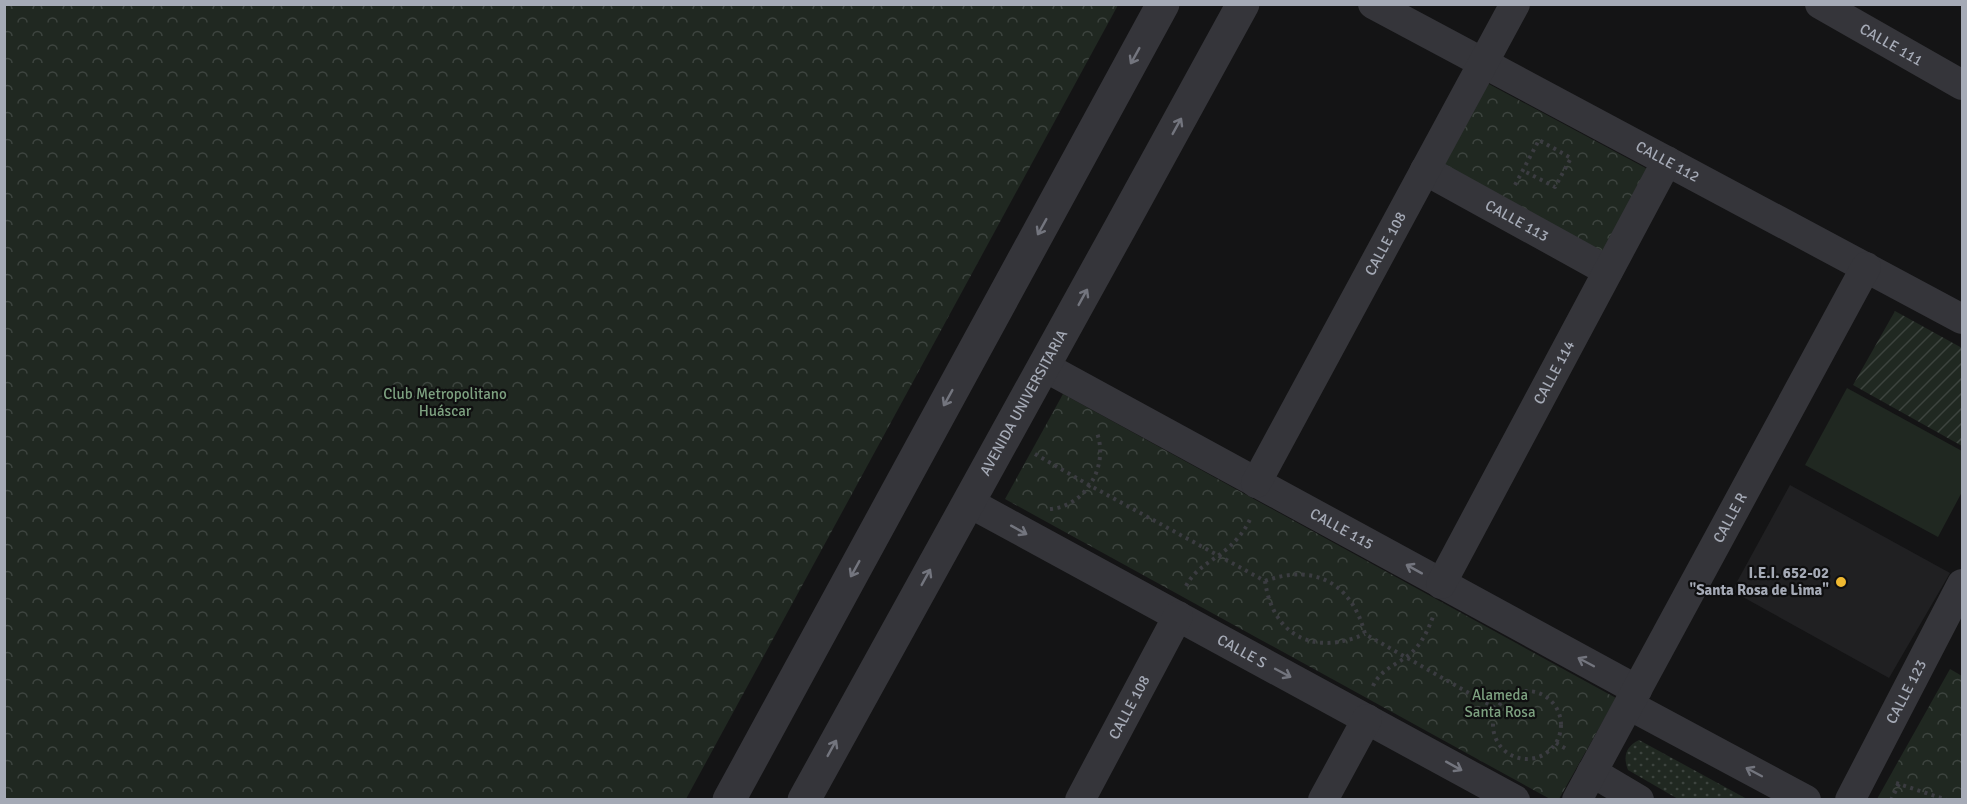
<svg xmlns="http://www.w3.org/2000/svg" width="1967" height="804" font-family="Signika,sans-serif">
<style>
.built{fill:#202022}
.grass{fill:url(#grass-dots)}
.forest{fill:url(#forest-crowns)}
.garden{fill:url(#garden-furrows)}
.pitch{fill:#202821}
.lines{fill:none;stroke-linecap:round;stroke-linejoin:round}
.path{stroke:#3b3c41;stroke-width:4;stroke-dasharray:3 4.5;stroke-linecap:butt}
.minor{stroke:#35353a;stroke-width:30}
.tertiary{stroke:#35353a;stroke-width:33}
.oneway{stroke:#73757e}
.poi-dot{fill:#f0b931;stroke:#0f0f10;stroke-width:2}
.labels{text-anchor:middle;stroke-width:4.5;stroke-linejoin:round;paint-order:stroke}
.street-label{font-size:15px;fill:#a5aab6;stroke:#0f0f10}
.park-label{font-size:15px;fill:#7da180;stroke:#0f0f10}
.poi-label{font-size:15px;font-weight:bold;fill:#a5aab6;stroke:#0f0f10;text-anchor:end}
</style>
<defs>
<pattern id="grass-dots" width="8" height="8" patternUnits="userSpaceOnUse" patternTransform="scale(1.5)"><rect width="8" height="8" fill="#202821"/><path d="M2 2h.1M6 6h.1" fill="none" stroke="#3d443f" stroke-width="1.8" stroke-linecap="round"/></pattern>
<pattern id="forest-crowns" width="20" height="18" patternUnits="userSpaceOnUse" patternTransform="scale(1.5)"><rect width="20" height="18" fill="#202821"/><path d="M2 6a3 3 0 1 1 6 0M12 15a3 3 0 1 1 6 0" fill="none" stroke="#3d443f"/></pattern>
<pattern id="garden-furrows" width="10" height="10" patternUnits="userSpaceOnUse" patternTransform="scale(1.5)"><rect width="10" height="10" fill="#202821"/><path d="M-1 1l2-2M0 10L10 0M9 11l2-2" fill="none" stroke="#3d443f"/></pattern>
</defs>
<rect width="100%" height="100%" fill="#141415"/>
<polygon class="built" points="1790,485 1950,573 1889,678 1732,591"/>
<path class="grass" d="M1639 740 1747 799H1678L1628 770C1623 757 1625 747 1639 740Z"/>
<g class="forest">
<polygon points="5,4 1118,4 1118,5 686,799 5,800"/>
<polygon points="1487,83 1653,172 1607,254 1444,165"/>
<polygon points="1063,394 1616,698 1559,799 1550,799 1005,499"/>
<polygon points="1950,669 1962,676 1962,799 1877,799"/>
</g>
<polygon class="garden" points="1895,311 1962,348 1962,446 1853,385"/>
<polygon class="pitch" points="1847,388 1962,451 1962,492 1938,537 1805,465"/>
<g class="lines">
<g class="path">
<polyline points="1515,185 1539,140 1571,158 1555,187 1522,170"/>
<path d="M1035 454 1089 485 1265 581C1273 637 1315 656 1365 634"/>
<path d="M1050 509C1086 506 1109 466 1097 433"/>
<path d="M1265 581C1314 563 1352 583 1365 634L1497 709"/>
<path d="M1186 586C1195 568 1213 561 1228 548 1238 539 1246 529 1251 517"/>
<path d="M1373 686C1380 670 1396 665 1409 655 1422 644 1428 630 1434 614"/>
<circle cx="1527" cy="725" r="34"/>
<polyline points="1556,743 1568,750"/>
<polyline points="1896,783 1947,800"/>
<polyline points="1891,800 1899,784"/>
</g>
<g class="minor">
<path id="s1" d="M1373 4 1962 319"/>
<path id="s2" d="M1820 4 1962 85"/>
<path id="s3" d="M1425 170 1608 271"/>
<path id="s4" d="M1045 367 1637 690"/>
<path id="s5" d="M1256 483 1515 4"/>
<path id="s6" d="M968 502 1515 800"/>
<path id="s7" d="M1441 584 1667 161"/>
<polyline points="1629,705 1806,800"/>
<polyline points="1592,772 1639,800"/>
<path id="s8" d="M1080 800 1178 616"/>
<polyline points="1323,800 1367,719"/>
<path id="s9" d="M1577 800 1866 267"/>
<path id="s10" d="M1850 800 1962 584"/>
</g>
<g class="tertiary">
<polyline points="729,800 1163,4"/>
<path id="s11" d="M804 800C950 534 1098 270 1243 4"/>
</g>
</g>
<defs><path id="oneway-shaft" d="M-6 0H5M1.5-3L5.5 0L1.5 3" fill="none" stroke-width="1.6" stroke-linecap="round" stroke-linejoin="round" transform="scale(1.5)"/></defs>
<g class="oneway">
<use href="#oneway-shaft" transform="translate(1135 56) rotate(119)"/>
<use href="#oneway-shaft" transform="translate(1177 126) rotate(-61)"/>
<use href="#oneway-shaft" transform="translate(1042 227) rotate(119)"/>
<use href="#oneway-shaft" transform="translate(1083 297) rotate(-61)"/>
<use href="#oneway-shaft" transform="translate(948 398) rotate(119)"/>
<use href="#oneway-shaft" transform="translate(1019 530) rotate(29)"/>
<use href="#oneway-shaft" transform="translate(855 569) rotate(119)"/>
<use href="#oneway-shaft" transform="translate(1414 569) rotate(-151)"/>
<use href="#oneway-shaft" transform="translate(926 577) rotate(-61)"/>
<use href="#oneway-shaft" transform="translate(1586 662) rotate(-152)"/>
<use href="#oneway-shaft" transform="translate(1283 673) rotate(28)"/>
<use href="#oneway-shaft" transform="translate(832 748) rotate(-61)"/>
<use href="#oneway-shaft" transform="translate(1454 766) rotate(29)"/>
<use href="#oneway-shaft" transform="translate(1754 772) rotate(-152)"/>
</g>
<circle class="poi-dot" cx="1841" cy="582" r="6"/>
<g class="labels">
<g class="street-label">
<text dy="5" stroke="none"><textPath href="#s2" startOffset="82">CALLE 111</textPath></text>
<text dy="5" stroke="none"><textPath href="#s1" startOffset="334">CALLE 112</textPath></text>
<text dy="5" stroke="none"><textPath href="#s3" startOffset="105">CALLE 113</textPath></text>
<text dy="5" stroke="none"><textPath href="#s5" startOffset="272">CALLE 108</textPath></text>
<text dy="5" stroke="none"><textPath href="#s7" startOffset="240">CALLE 114</textPath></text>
<text dy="5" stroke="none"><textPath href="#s11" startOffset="454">AVENIDA UNIVERSITARIA</textPath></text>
<text dy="5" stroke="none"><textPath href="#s9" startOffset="321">CALLE R</textPath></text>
<text dy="5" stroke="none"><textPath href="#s4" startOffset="338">CALLE 115</textPath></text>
<text dy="5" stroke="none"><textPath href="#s6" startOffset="312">CALLE S</textPath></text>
<text dy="5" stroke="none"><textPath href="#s10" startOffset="122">CALLE 123</textPath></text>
<text dy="5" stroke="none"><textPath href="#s8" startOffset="105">CALLE 108</textPath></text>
</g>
<g class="park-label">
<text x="445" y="399">Club Metropolitano<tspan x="445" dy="17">Huáscar</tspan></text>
<text x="1500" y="700">Alameda<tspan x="1500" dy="17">Santa Rosa</tspan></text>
</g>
<g class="poi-label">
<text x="1829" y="578">I.E.I. 652-02<tspan x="1829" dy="17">"Santa Rosa de Lima"</tspan></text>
</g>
</g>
<rect width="1967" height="804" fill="none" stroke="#a5aab6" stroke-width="12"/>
</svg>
